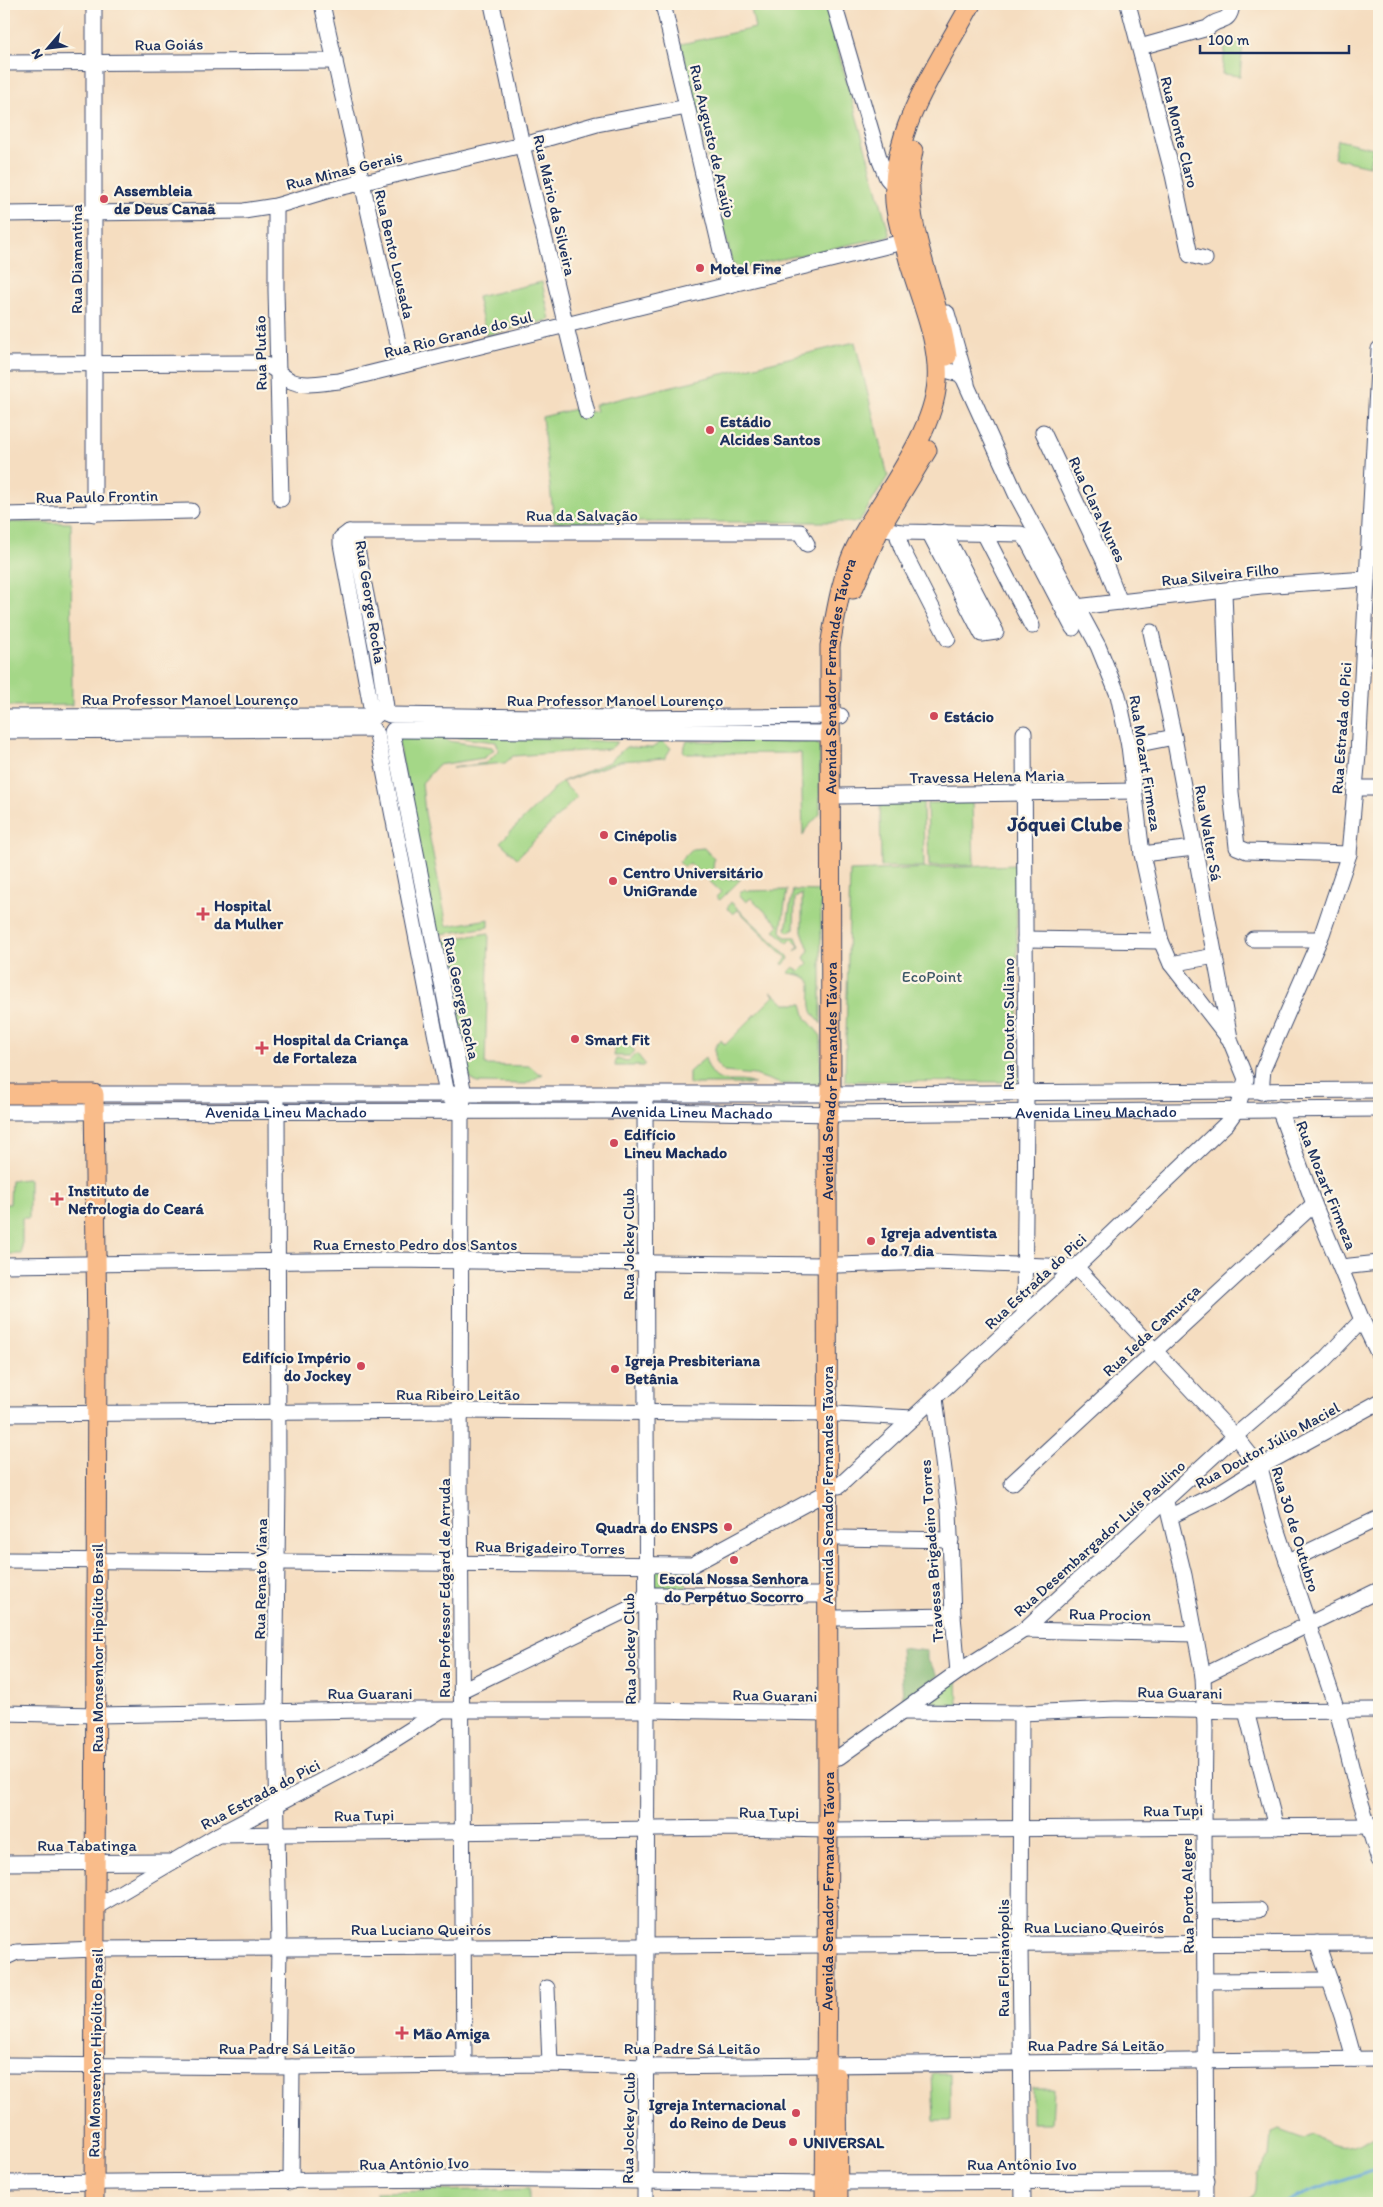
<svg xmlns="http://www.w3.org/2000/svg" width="1383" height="2207" font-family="Itim,sans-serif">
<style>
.green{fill:#a4d787;stroke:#608372}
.forest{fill:#83b874;stroke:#4f7469}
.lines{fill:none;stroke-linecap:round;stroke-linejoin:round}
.stream{stroke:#60a5d6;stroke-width:3}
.minor-casing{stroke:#3c496d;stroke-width:17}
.major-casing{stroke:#3c496d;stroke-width:21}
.minor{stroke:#fff;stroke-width:15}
.major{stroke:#f9bc8a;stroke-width:19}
.poi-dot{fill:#d1495b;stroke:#fcf5e5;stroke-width:2}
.labels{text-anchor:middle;stroke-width:4.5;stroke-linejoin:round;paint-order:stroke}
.street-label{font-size:16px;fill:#1b2f5e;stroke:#fcf5e5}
.poi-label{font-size:16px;font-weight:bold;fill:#1b2f5e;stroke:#fcf5e5;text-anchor:start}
.park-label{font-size:16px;fill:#3d5968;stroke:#fcf5e5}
.district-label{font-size:21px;font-weight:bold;fill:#1b2f5e;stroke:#fcf5e5}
</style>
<rect width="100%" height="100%" fill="#fcf5e5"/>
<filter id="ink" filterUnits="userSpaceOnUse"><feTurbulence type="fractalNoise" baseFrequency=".02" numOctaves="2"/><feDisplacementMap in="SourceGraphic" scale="10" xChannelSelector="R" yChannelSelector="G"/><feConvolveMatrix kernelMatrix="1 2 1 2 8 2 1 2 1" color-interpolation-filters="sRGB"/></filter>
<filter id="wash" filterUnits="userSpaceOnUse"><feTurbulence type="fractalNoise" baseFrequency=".0096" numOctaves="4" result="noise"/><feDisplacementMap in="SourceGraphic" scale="20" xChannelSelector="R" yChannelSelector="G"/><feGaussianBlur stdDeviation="1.12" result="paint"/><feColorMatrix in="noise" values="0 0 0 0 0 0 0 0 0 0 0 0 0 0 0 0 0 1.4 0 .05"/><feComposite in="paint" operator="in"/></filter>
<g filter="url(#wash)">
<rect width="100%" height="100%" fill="#f5ddc0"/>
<g class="green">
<polygon points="750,4 825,4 890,236 739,268 732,263 681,44 755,28"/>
<polygon points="1226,39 1243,41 1240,76 1222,74"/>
<polygon points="1338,140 1373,148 1369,166 1334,158"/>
<polygon points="542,282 550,320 486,335 477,297"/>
<polygon points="855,342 888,476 859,522 554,522 542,417 575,409 576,412 582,411 583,413 596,411 594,405"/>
<polygon points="4,522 71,523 72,705 4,706"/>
<polygon points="397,733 439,733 448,741 492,747 494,750 484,758 438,765 422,783 425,813 447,926 489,919 489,927 435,935"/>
<polygon points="447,733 618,742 610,749 513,756 505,763 452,768 486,763 499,750 496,742 451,737"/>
<polygon points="662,741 671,748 665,758 620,761 562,782 577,797 517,858 500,842 561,782 609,762 626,747 652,748"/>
<polygon points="687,741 815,742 820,747 820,814 806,829 803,836 801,753 686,754 683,750"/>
<polygon points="880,802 923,802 924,867 881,867"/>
<polygon points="972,802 974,865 929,866 927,803"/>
<polygon points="704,848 714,859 713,869 723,879 741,879 720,900 716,897 721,892 690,863 684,867 679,862 692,849"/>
<polygon points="1016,865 1019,1082 845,1081 850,871"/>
<polygon points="745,889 747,891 787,890 781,931 785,937 796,937 800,947 795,951 799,946 792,939 788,943 774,930 779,925 751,898 746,902 739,894"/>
<path d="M793 890 821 891V1024C819 1020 813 1015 812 1011 806 989 823 977 788 973L794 967 799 972 808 963 804 958 809 950 802 931V894L795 898 794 930 789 932 786 929Z"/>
<polygon points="731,902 788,956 789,959 783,965 782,963 787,958 738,910 733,914 727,908"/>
<polygon points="489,933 485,1065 530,1066 538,1073 543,1074 526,1084 477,1083 470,1078 436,941"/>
<polygon points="771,991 785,1004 802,1004 806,1018 821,1036 821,1081 819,1084 781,1084 755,1075 724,1072 715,1062 715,1047 721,1040 725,1045 774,996"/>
<polygon points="620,1037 635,1051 630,1056 614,1056 617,1040"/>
<polygon points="637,1054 645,1064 643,1066 615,1066 616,1059 628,1061"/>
<path d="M705 1058C716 1093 732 1075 754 1084H689V1072Z"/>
<polygon points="29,1179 29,1218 22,1218 22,1254 4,1254 4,1204 10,1204 11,1180"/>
<polygon points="685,1565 687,1588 655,1588 653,1567"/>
<polygon points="957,1679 958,1705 933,1705 930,1701"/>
<polygon points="932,2074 950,2074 950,2121 934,2121"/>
<polygon points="1032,2088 1054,2088 1052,2123 1032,2123"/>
<path d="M1279 2130 1304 2139 1312 2135C1321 2137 1326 2145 1333 2146 1349 2151 1365 2141 1379 2134V2203H1237L1252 2196 1255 2190 1256 2174 1269 2156 1271 2133Z"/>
<polygon points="529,2189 529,2203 377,2203 376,2192"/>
</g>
<polygon class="forest" points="900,1648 927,1651 927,1659 938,1676 903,1699"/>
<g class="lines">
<polyline class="stream" points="1281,2203 1339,2181 1379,2168"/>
</g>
</g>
<g filter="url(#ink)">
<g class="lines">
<g class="minor-casing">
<g id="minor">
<polyline points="94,4 94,514"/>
<polyline points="322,4 403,365"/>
<polyline points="492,4 522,145 587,413"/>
<polyline points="663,4 729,285"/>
<polyline points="834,4 880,161 887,178 895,187"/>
<polyline points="1128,4 1173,175 1190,255 1205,259"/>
<path d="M1140 47 1208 28C1218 16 1230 26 1232 4"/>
<polyline points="4,63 335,61"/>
<polyline points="276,206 276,290 281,499"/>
<polyline points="4,214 244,211 276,206 326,191 531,143 597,124 687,107"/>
<polyline points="947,313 967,383"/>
<path d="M4 364 256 363C276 366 276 373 291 381 305 387 325 382 339 381L915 239"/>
<polyline points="1043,432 1104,561 1120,602"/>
<polyline points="4,515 191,511"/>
<polyline points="880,528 901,532 1021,534 1027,540 1073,628"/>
<polyline points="349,532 800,532 807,544"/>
<polyline points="901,532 898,537 902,549 948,639"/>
<polyline points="929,532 982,634 996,632 944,532"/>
<polyline points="984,533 1032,626"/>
<polyline points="1224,591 1231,792 1237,847 1247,851 1349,854"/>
<polyline points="1076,607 1261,586 1367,579"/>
<polyline points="1151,632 1174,737 1230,1038"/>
<polyline points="377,715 371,707 341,544 341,538 349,532 355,539 380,666 387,714"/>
<polyline points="390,715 622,718 841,716"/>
<polyline points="4,717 375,716"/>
<polyline points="393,730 830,733"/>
<polyline points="4,731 373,729"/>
<polyline points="392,732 464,1094 461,1112 460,1484 464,2064"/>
<polyline points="1024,733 1026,1111 1024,1315"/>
<polyline points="377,734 447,1094 452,1100"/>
<polyline points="1129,746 1174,737"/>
<polyline points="1355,788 1379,788"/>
<polyline points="841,796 1134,791"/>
<polyline points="1142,854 1194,848"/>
<polyline points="1025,939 1161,941"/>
<polyline points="1253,939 1320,939"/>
<polyline points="1171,964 1215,956"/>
<polyline points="1261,1092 1263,1069 1322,934 1349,854 1358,755 1379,349"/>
<polyline points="94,1094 843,1094 1379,1090"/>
<polyline points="277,1102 278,1485 275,1713 279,1947 277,2066"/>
<polyline points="1279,1109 1314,1204 1362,1320 1379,1355"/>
<path id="s1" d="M4 1112 645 1111 838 1114 1379 1109"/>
<polyline points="4,1265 392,1260 826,1265"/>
<polyline points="838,1265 933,1262 1076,1267"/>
<polyline points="1076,1267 1235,1436 1260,1467 1273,1519 1337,1710 1357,1790 1379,1860"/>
<polyline points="1341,1267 1379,1263"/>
<polyline points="935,1398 949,1510 953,1616 958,1672"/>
<polyline points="4,1414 460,1411 837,1414 913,1418"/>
<polyline points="1012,1483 1314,1204"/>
<polyline points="839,1486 1076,1267 1227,1123 1237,1109 1246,1079 1230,1040 1171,964 1161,941 1142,854 1129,746 1118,695 1098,646 1016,494 964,379 960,374 949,371"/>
<polyline points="1166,1502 1184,1575 1203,1676 1205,1727 1204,1827 1206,2203"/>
<polyline points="1171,1516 1222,1491 1260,1467 1379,1402"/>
<polyline points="838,1538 951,1540"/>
<polyline points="4,1560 692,1565 827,1492"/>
<polyline points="1287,1562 1379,1518"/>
<polyline points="645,1595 827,1595"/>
<polyline points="838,1618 953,1616"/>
<polyline points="1024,1630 1195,1634"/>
<polyline points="1203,1676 1379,1590"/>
<polyline points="462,1690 645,1601"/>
<polyline points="1246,1711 1276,1827"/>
<polyline points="903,1712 1021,1713 1116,1709 1246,1711 1379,1710"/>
<polyline points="4,1713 97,1715 363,1710 647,1710 827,1713"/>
<polyline points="1021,1713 1020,1945 1023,2203"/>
<polyline points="839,1757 958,1672 1024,1630 1235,1436 1323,1361 1362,1320"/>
<polyline points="218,1835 730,1828 828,1830 1379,1826"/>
<polyline points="4,1863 170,1862"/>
<polyline points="96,1907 218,1835 367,1757 440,1711"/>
<polyline points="1204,1911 1259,1910"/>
<polyline points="1317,1943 1342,2016 1354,2059"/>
<polyline points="838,1945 1379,1943"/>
<polyline points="4,1958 17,1952 96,1949 825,1945"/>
<polyline points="1205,1981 1330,1980"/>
<polyline points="547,1988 550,2064"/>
<polyline points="4,2065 292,2067 550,2064 646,2067 1379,2059"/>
<polyline points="291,2182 292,2067"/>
<polyline points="839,2182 1207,2181"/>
<polyline points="4,2183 462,2179 824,2183"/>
<polyline points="645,2203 647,1710 645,1103"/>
</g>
</g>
<g class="major-casing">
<g id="major">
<path d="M913 151C898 221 938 288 947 356"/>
<polyline points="853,589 880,528 927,450"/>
<polyline points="4,1094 94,1094 97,1335 94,2203"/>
<polyline points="837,2077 838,2203"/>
<path id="s2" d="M825 2203 828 1830 827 1125 831 1094 830 646C836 613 841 577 856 547 881 498 933 437 937 382 940 343 921 301 910 264 905 244 897 224 895 202 890 129 939 64 971 4"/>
</g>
</g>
<use href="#minor" class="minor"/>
<use href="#major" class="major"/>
</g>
</g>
<g class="poi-dot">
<circle cx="104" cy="199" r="5"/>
<circle cx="700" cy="268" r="5"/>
<circle cx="710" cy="430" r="5"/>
<circle cx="934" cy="716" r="5"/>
<circle cx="604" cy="835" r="5"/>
<circle cx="613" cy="881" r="5"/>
<path d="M200.5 906.5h5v5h5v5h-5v5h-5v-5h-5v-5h5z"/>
<circle cx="575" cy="1039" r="5"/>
<path d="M259.5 1040.5h5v5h5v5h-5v5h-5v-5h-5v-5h5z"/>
<circle cx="614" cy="1143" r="5"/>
<path d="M54.5 1191.5h5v5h5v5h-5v5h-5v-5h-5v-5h5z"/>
<circle cx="871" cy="1241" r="5"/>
<circle cx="361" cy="1366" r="5"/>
<circle cx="615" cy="1369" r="5"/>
<circle cx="728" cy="1527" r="5"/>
<circle cx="734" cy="1560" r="5"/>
<path d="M399.5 2025.5h5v5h5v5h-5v5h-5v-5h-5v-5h5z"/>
<circle cx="796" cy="2113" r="5"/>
<circle cx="793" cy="2142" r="5"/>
</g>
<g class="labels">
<g class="street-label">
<text transform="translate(169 44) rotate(-1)" y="6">Rua Goiás</text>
<text transform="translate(1180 132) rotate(76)" y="6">Rua Monte Claro</text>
<text transform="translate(713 141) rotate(77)" y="6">Rua Augusto de Araújo</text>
<text transform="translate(344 170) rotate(-14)" y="6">Rua Minas Gerais</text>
<text transform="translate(555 205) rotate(77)" y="6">Rua Mário da Silveira</text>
<text transform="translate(395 254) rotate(77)" y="6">Rua Bento Lousada</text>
<text transform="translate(76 259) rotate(-90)" y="6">Rua Diamantina</text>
<text transform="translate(458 334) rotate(-14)" y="6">Rua Rio Grande do Sul</text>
<text transform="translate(260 353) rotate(-91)" y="6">Rua Plutão</text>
<text transform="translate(97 496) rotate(-1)" y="6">Rua Paulo Frontin</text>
<text transform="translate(1098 509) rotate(65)" y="6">Rua Clara Nunes</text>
<text x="582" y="521">Rua da Salvação</text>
<text transform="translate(1220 574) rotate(-6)" y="6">Rua Silveira Filho</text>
<text transform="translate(371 602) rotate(81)" y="6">Rua George Rocha</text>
<text dy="6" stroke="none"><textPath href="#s2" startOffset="1528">Avenida Senador Fernandes Távora</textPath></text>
<text x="190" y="705">Rua Professor Manoel Lourenço</text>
<text x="615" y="706">Rua Professor Manoel Lourenço</text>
<text transform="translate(1341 728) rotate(-86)" y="6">Rua Estrada do Pici</text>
<text transform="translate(1146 763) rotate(81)" y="6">Rua Mozart Firmeza</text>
<text transform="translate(987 776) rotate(-1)" y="6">Travessa Helena Maria</text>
<text transform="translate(1209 833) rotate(80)" y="6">Rua Walter Sá</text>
<text transform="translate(462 998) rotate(78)" y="6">Rua George Rocha</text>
<text transform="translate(1008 1024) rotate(-90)" y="6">Rua Doutor Suliano</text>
<text dy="6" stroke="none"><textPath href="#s2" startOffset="1122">Avenida Senador Fernandes Távora</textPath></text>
<text dy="6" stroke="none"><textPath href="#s1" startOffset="1092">Avenida Lineu Machado</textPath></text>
<text dy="6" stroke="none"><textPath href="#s1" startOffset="282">Avenida Lineu Machado</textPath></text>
<text dy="6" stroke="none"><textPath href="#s1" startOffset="688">Avenida Lineu Machado</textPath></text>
<text transform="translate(1327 1185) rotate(68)" y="6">Rua Mozart Firmeza</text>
<text x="415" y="1250">Rua Ernesto Pedro dos Santos</text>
<text transform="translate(628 1244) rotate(-90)" y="6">Rua Jockey Club</text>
<text transform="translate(1035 1281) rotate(-43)" y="6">Rua Estrada do Pici</text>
<text transform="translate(1151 1330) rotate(-43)" y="6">Rua Ieda Camurça</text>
<text x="458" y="1400">Rua Ribeiro Leitão</text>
<text transform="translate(1267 1445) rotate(-29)" y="6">Rua Doutor Júlio Maciel</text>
<text transform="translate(827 1485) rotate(-90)" y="6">Avenida Senador Fernandes Távora</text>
<text transform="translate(1296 1529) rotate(73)" y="6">Rua 30 de Outubro</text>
<text transform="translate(1099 1538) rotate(-42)" y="6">Rua Desembargador Luís Paulino</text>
<text transform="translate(550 1547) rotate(1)" y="6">Rua Brigadeiro Torres</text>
<text transform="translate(931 1551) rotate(-94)" y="6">Travessa Brigadeiro Torres</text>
<text transform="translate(260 1579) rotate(-89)" y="6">Rua Renato Viana</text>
<text transform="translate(444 1588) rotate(-90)" y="6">Rua Professor Edgard de Arruda</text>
<text transform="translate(1110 1614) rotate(1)" y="6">Rua Procion</text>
<text transform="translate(97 1648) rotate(-90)" y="6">Rua Monsenhor Hipólito Brasil</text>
<text transform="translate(629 1649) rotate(-91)" y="6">Rua Jockey Club</text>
<text transform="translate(1180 1692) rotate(1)" y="6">Rua Guarani</text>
<text x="370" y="1699">Rua Guarani</text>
<text transform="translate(775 1695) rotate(1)" y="6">Rua Guarani</text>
<text transform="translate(260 1794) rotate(-28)" y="6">Rua Estrada do Pici</text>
<text transform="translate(1173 1810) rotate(-1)" y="6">Rua Tupi</text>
<text transform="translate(769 1812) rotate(1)" y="6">Rua Tupi</text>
<text transform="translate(364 1815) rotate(-1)" y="6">Rua Tupi</text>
<text x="87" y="1851">Rua Tabatinga</text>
<text dy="6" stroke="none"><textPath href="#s2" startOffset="312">Avenida Senador Fernandes Távora</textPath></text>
<text transform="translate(1187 1896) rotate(-91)" y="6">Rua Porto Alegre</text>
<text x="1094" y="1933">Rua Luciano Queirós</text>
<text x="421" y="1935">Rua Luciano Queirós</text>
<text transform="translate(1003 1958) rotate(-90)" y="6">Rua Florianópolis</text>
<text x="1096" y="2051">Rua Padre Sá Leitão</text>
<text x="287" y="2054">Rua Padre Sá Leitão</text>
<text x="692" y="2054">Rua Padre Sá Leitão</text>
<text transform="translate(95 2053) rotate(-89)" y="6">Rua Monsenhor Hipólito Brasil</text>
<text transform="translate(628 2128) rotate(-89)" y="6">Rua Jockey Club</text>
<text transform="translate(414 2163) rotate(-1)" y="6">Rua Antônio Ivo</text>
<text x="1022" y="2170">Rua Antônio Ivo</text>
</g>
<g class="poi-label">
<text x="114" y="196">Assembleia<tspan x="114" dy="18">de Deus Canaã</tspan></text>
<text x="710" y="274">Motel Fine</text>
<text x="720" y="427">Estádio<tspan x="720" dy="18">Alcides Santos</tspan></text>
<text x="944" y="722">Estácio</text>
<text x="614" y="841">Cinépolis</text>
<text x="623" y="878">Centro Universitário<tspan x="623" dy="18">UniGrande</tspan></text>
<text x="214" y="911">Hospital<tspan x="214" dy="18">da Mulher</tspan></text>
<text x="273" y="1045">Hospital da Criança<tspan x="273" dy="18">de Fortaleza</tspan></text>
<text x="585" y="1045">Smart Fit</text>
<text x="624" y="1140">Edifício<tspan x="624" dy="18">Lineu Machado</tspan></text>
<text x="68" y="1196">Instituto de<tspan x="68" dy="18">Nefrologia do Ceará</tspan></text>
<text x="881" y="1238">Igreja adventista<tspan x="881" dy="18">do 7 dia</tspan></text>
<text x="351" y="1363" text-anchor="end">Edifício Império<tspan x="351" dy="18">do Jockey</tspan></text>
<text x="625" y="1366">Igreja Presbiteriana<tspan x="625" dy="18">Betânia</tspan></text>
<text x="718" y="1533" text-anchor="end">Quadra do ENSPS</text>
<text x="734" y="1584" text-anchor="middle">Escola Nossa Senhora<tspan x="734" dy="18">do Perpétuo Socorro</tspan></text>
<text x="413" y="2039">Mão Amiga</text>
<text x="786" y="2110" text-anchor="end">Igreja Internacional<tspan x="786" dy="18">do Reino de Deus</tspan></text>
<text x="803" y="2148">UNIVERSAL</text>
</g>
<g class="park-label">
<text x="932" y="982">EcoPoint</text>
</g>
<g class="district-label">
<text x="1065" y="831">Jóquei Clube</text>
</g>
</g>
<rect width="1383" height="2207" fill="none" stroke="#fcf5e5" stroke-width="20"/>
<g transform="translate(48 48) rotate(242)" stroke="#fcf5e5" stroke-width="4" paint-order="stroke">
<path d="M0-4L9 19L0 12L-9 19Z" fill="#1b2f5e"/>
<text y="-8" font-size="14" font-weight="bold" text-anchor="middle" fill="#1b2f5e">N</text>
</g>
<path d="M1200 45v8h149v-8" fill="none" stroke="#1b2f5e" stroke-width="2.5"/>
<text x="1208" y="45" font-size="15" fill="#1b2f5e" stroke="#fcf5e5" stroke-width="4" paint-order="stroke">100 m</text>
</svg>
